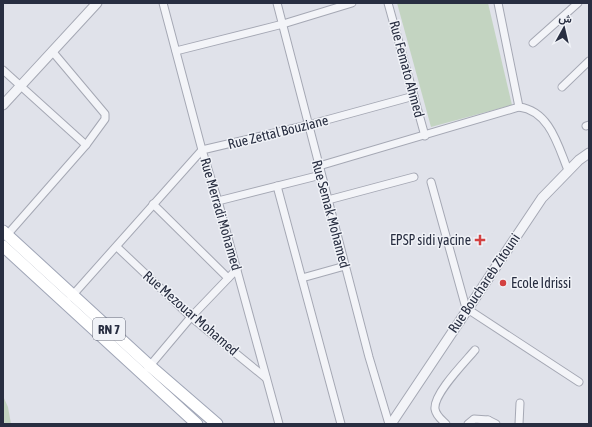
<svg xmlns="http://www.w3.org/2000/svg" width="592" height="427" font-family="'Asap Condensed',Vazirmatn,sans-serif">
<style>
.green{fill:#c3d4c1}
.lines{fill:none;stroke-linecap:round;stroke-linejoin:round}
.minor-casing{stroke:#a5a8b4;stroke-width:9}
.tertiary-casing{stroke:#a5a8b4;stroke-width:11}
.primary-casing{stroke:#9fa5b6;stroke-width:13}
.minor{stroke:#f3f4f8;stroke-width:7}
.tertiary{stroke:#f3f4f8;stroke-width:9}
.primary{stroke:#fff;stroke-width:11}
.poi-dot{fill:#d34141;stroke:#f0f2f7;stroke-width:1.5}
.labels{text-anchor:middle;stroke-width:3;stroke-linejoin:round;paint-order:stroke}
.shield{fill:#f0f2f7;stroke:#646978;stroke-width:1}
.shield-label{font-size:13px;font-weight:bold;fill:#282e41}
.street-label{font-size:14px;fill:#282e41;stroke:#f0f2f7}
.poi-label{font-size:14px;fill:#282e41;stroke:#f0f2f7;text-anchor:end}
</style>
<rect width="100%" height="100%" fill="#e0e2ea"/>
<g class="green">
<polygon points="397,3 488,3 512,105 431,127"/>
<polygon points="3,396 8,407 11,424 3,424"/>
</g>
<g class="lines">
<g class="minor-casing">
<g id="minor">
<polyline points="163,3 202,150 218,201 279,424"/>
<polyline points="277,3 369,357 389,424"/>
<polyline points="388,3 425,136"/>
<polyline points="498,3 519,107"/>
<polyline points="533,43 578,3"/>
<polyline points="176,51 283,24 352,3"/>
<polyline points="3,70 86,145"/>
<polyline points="562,87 589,61"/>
<polyline points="586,126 589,125"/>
<path d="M319 166 519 107C550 111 558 146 568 170"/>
<polyline points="431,182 466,308 579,382"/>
<polyline points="277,186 341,424"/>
<polyline points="328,200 414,177"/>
<polyline points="218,201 321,175"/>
<polyline points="153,204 228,278"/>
<polyline points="7,235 86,145 105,119 105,114 52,51"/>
<polyline points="117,247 191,317 266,378"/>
<polyline points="302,278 345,266"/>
<polyline points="71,297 202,150 308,125 414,96"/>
<polyline points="148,368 191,317 237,269"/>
<polyline points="485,423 488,420 496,424"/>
<path d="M446 424C442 420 436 416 435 409 433 394 465 362 475 350"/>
<polyline points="468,424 474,419 488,420"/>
<polyline points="519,424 520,403"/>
</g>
</g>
<g class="tertiary-casing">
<g id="tertiary">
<polyline points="3,105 97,3"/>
<polyline points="391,424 542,198 579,160 589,153"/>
</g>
</g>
<g class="primary-casing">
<g id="primary">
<polyline points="3,231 150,366 217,424"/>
<polyline points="3,246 197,424"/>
</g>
</g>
<use href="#minor" class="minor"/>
<use href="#tertiary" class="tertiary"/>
<use href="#primary" class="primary"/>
</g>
<g class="poi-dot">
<path d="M478 234h4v4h4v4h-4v4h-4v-4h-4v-4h4z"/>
<circle cx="503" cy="283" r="4"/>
</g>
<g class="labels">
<rect class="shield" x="93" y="318" width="32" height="22" rx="3"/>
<g class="shield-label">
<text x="109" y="334">RN 7</text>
</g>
<g class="street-label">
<text transform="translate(407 69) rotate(75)" y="5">Rue Femato Ahmed</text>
<text transform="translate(278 132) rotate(-14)" y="5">Rue Zettal Bouziane</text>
<text transform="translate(221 214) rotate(74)" y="5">Rue Merradi Mohamed</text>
<text transform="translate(331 214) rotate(75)" y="5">Rue Semak Mohamed</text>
<text transform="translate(484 283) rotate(-56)" y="5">Rue Bouchareb Zitouni</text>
<text transform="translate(191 313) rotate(41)" y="5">Rue Mezouar Mohamed</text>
</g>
<g class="poi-label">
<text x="471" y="245">EPSP sidi yacine</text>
<text x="511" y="288" text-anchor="start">Ecole Idrissi</text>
</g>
</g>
<rect width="592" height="427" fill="none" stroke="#282e41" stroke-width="8"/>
<g transform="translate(564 28) rotate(8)" stroke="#f0f2f7" stroke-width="3" paint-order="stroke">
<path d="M0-3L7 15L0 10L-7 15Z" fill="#282e41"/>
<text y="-6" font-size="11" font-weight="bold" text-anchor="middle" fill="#282e41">ش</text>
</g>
</svg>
